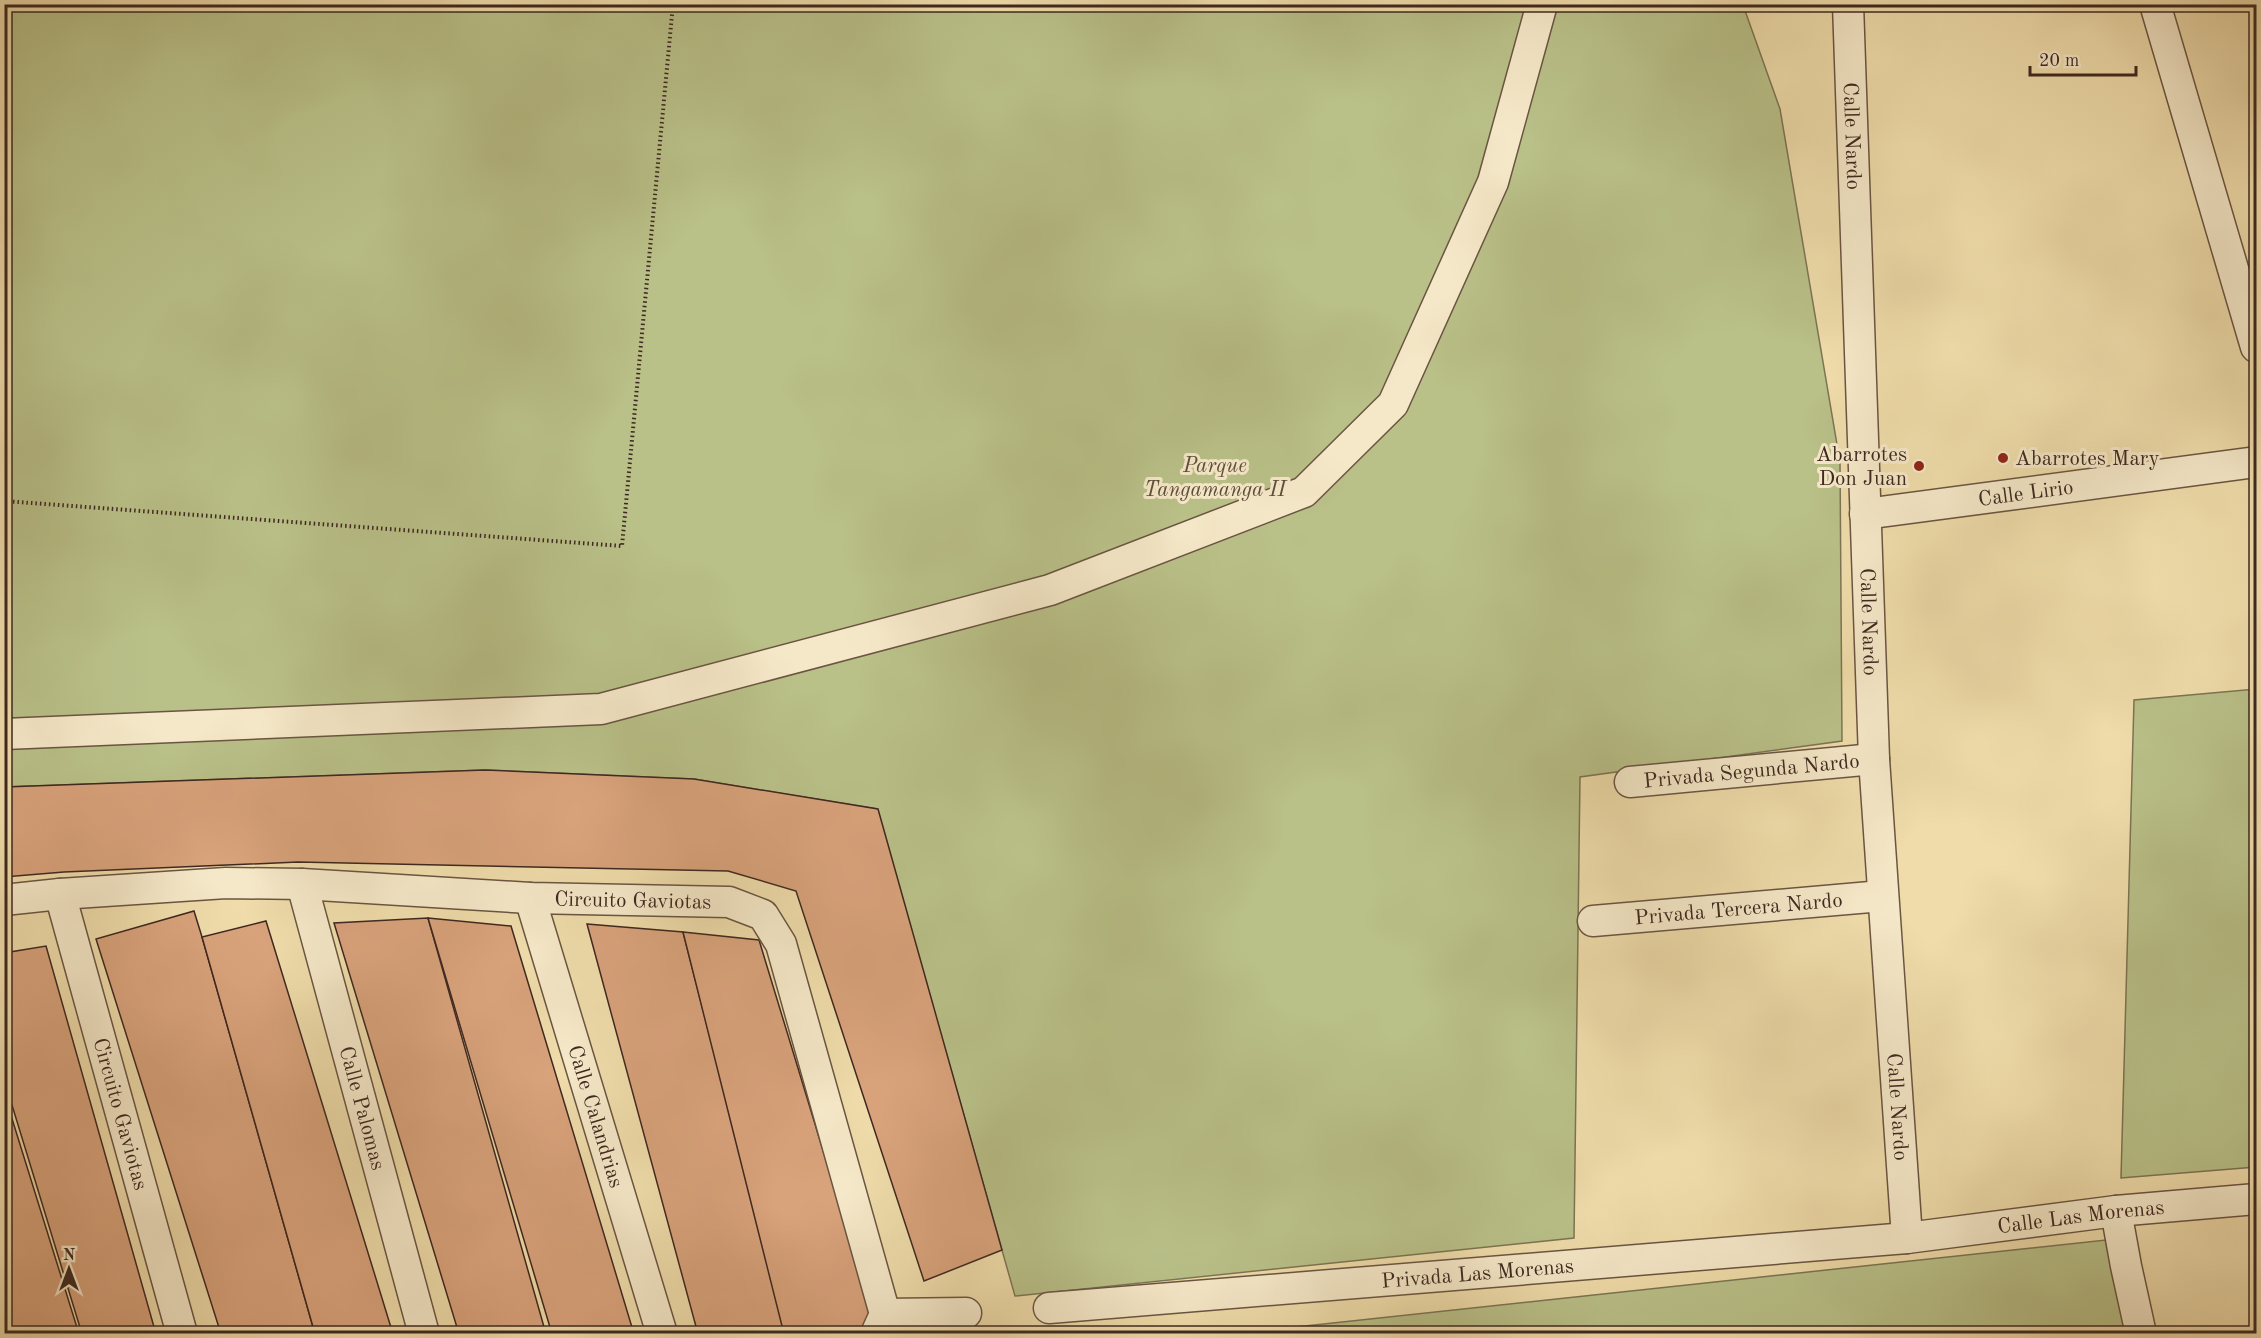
<svg xmlns="http://www.w3.org/2000/svg" width="2261" height="1338" font-family="'Old Standard TT',serif">
<style>
.green{fill:#b9c088;stroke:#7c7454;stroke-width:1.5}
.building{fill:#d8a27b;stroke:#3e2820;stroke-width:1.5}
.lines{fill:none;stroke-linecap:round;stroke-linejoin:round}
.street-casing{stroke:#6a5542;stroke-width:33}
.path{stroke:#3e2820;stroke-width:4;stroke-dasharray:1.5 3;stroke-linecap:butt}
.street{stroke:#f5e8c8;stroke-width:30}
.poi-dot{fill:#8f2418;stroke:#f5e8c8;stroke-width:2}
.labels{text-anchor:middle;stroke-width:6;stroke-linejoin:round;paint-order:stroke}
.street-label{font-size:21px;fill:#3e2820;stroke:#f5e8c8}
.poi-label{font-size:21px;fill:#3e2820;stroke:#f5e8c8;text-anchor:end}
.park-label{font-size:21px;font-style:italic;fill:#5d4e3a;stroke:#f5e8c8}
</style>
<rect width="100%" height="100%" fill="#efdcaa"/>
<filter id="stains"><feTurbulence type="fractalNoise" baseFrequency=".00333" numOctaves="4"/><feColorMatrix values="0 0 0 0 .2 0 0 0 0 .09 0 0 0 0 .02 0 0 0 .5 -.17"/></filter>
<radialGradient id="worn" r=".72"><stop offset=".6" stop-color="#630" stop-opacity="0"/><stop offset="1" stop-color="#630" stop-opacity=".3"/></radialGradient>
<g class="green">
<polygon points="4,5 1743,5 1780,109 1840,462 1842,741 1580,777 1574,1238 1015,1296 877,809 694,779 485,770 5,787"/>
<polygon points="2256,689 2256,1167 2121,1178 2134,700"/>
<polygon points="2106,1240 2126,1334 1230,1334"/>
</g>
<g class="building">
<polygon points="485,770 694,779 878,809 1002,1250 924,1281 796,891 728,871 298,862 64,872 4,877 4,787"/>
<polygon points="194,911 202,937 315,1334 221,1334 96,939"/>
<polygon points="428,918 546,1334 459,1334 334,923"/>
<polygon points="428,918 511,926 634,1334 552,1334"/>
<polygon points="266,921 393,1334 315,1334 202,937"/>
<polygon points="587,924 683,932 786,1334 698,1334"/>
<polygon points="683,932 759,940 874,1318 863,1334 784,1334"/>
<polygon points="46,946 156,1334 82,1334 4,1079 4,953"/>
<polygon points="4,1093 79,1334 4,1334"/>
</g>
<g class="lines">
<g class="street-casing">
<g id="street">
<path id="s1" d="M1848 4 1874 759 1907 1238"/>
<polyline points="2155,4 2256,347"/>
<path id="s2" d="M1865 514 2256 462"/>
<polyline points="4,734 601,709 1050,590 1304,492 1393,404 1493,182 1542,4"/>
<path id="s3" d="M1630 782 1874 759"/>
<path id="s4" d="M302 884 424 1334"/>
<path id="s5" d="M60 894 182 1334"/>
<path id="s6" d="M530 898 662 1334"/>
<path id="s7" d="M4 900 60 894 226 883 302 884 530 898 729 902 763 915 781 944 885 1314 876 1334"/>
<path id="s8" d="M1593 921 1882 896"/>
<polyline points="2116,1211 2126,1266 2141,1334"/>
<path id="s9" d="M1049 1308 1907 1238 2116 1211 2256 1199"/>
<polyline points="885,1314 966,1313"/>
</g>
</g>
<polyline class="path" points="4,501 622,546 673,4"/>
<use href="#street" class="street"/>
</g>
<g class="poi-dot">
<circle cx="2003" cy="458" r="6"/>
<circle cx="1919" cy="466" r="6"/>
</g>
<g class="labels">
<g class="street-label">
<text dy="7" stroke="none"><textPath href="#s1" startOffset="132">Calle Nardo</textPath></text>
<text dy="7" stroke="none"><textPath href="#s2" startOffset="162">Calle Lirio</textPath></text>
<text dy="7" stroke="none"><textPath href="#s1" startOffset="618">Calle Nardo</textPath></text>
<text dy="7" stroke="none"><textPath href="#s3" startOffset="122">Privada Segunda Nardo</textPath></text>
<text dy="7" stroke="none"><textPath href="#s7" startOffset="630">Circuito Gaviotas</textPath></text>
<text dy="7" stroke="none"><textPath href="#s8" startOffset="146">Privada Tercera Nardo</textPath></text>
<text dy="7" stroke="none"><textPath href="#s1" startOffset="1104">Calle Nardo</textPath></text>
<text dy="7" stroke="none"><textPath href="#s4" startOffset="232">Calle Palomas</textPath></text>
<text dy="7" stroke="none"><textPath href="#s5" startOffset="228">Circuito Gaviotas</textPath></text>
<text dy="7" stroke="none"><textPath href="#s6" startOffset="228">Calle Calandrias</textPath></text>
<text dy="7" stroke="none"><textPath href="#s9" startOffset="1036">Calle Las Morenas</textPath></text>
<text dy="7" stroke="none"><textPath href="#s9" startOffset="430">Privada Las Morenas</textPath></text>
</g>
<g class="poi-label">
<text x="1907" y="461">Abarrotes<tspan x="1907" dy="24">Don Juan</tspan></text>
<text x="2015" y="465" text-anchor="start">Abarrotes Mary</text>
</g>
<g class="park-label">
<text x="1215" y="472">Parque<tspan x="1215" dy="24">Tangamanga II</tspan></text>
</g>
</g>
<rect width="2261" height="1338" fill="none" stroke="#efdcaa" stroke-width="24"/>
<rect x="6" y="6" width="2249" height="1326" fill="none" stroke="#3e2820" stroke-width="3"/>
<rect x="12" y="12" width="2237" height="1314" fill="none" stroke="#3e2820" stroke-width="1.5"/>
<g transform="translate(69 1269)" stroke="#f5e8c8" stroke-width="4.5" paint-order="stroke">
<path d="M0-4.5L10 22L0 15L-10 22Z" fill="#3e2820"/>
<text y="-9" font-size="16" font-weight="bold" text-anchor="middle" fill="#3e2820">N</text>
</g>
<path d="M2030 66v9h106v-9" fill="none" stroke="#3e2820" stroke-width="3"/>
<text x="2039" y="66" font-size="18" fill="#3e2820" stroke="#f5e8c8" stroke-width="4.5" paint-order="stroke">20 m</text>
<rect width="100%" height="100%" filter="url(#stains)"/>
<rect width="100%" height="100%" fill="url(#worn)"/>
</svg>
